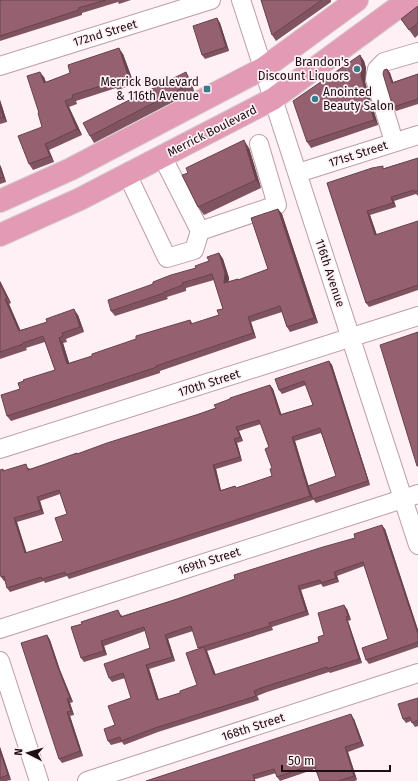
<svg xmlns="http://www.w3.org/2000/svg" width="418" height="781" font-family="'Fira Sans',sans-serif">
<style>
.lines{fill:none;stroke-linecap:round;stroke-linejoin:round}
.minor-casing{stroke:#bd9da6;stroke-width:20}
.major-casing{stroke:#d2cfd0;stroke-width:24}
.minor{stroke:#fff;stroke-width:18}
.major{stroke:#e39ab4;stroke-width:22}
.wall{fill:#805360;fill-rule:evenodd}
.shaded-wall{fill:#68434e}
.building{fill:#956070;stroke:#68434e;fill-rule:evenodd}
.poi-dot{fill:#367c89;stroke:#fef0f4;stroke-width:1.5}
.labels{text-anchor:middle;stroke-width:3.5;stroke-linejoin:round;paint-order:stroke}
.street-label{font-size:12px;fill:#1c1014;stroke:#fef0f4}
.poi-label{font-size:12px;fill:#1c1014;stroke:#fef0f4;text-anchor:end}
</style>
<rect width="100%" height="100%" fill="#fef0f4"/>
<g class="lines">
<g class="minor-casing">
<g id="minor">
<polyline points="241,0 418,545"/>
<polyline points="0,66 211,0"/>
<polyline points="394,142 375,79 377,69 384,62 418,52"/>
<polyline points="298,173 418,135"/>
<polyline points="127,174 167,258 194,250 200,231 162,156"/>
<polyline points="200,231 277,205 259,144"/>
<polyline points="0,449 418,316"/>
<polyline points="0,629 418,494"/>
<polyline points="0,661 39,781"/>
<polyline points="87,781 418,673"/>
</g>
</g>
<g class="major-casing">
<g id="major">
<polyline points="0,201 71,169 264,68 357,0"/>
<polyline points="0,235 80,199 273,99 408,0"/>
</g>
</g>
<use href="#minor" class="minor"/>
<use href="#major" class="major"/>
</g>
<g class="wall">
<polygon points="0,0 131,0 119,4 118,2 82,13 82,15 0,41"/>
<polygon points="261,0 331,0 331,2 276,41 272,35"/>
<polygon points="418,6 418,35 415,38 401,19"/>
<polygon points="217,18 220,23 229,51 205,59 202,55"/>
<polygon points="123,54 134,84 118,90 116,88 76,101 77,104 69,107 82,135 49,150 54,162 33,170 29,164 42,127 39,113 44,77 46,82"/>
<polygon points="360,55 364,61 366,68 365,82 378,125 311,148 307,142"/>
<polygon points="387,69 390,73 393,82 418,74 418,104 396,111 393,107"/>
<polygon points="190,79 194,91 94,143 90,136"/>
<polygon points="0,100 7,122 0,124"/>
<polygon points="249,148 261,188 204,215 198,207 188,173"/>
<polygon points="418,158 418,196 416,194 394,201 396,207 370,215 377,235 418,221 418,290 369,307 366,303 327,183 385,168"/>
<polygon points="0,165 1,167 6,182 0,184"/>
<polygon points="278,209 282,214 318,323 290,332 287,327 282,312 251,322 256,338 160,371 160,373 11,421 7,416 20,389 55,370 45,342 26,348 27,350 0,359 0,281 11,303 9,304 20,330 78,315 84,332 66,339 67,342 63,343 69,363 92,356 190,320 193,324 219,315 223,309 214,280 186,288 186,291 167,297 168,299 115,316 111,311 153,284 196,268 209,261 219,253 223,259 229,278 228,282 238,279 239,280 268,269"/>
<path d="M329 361 332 365 370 485 316 503 313 499 310 491 313 500 69 579 67 576 45 583 44 581 10 592 7 588 5 581H4L1 577 3 469 4 471 29 468 30 469 78 454 199 414 216 408 270 385 273 389 281 414 313 405 306 385 282 394 279 390ZM261 424 269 447 272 468V476L236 488 235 486 221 490 216 469 242 461 237 443 243 441 239 431ZM321 433 336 476 308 486 295 441ZM60 494 67 514 63 541 26 553 17 522 44 514 40 501Z"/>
<path d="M385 529 418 630V647L369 664 366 660 388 639 364 566 337 576 339 582 323 587 321 584 301 590 309 615 272 627 273 630 207 651 216 675 319 642 324 635 347 609 351 620 348 621 362 663 330 673 329 672 267 692 257 696 259 700 158 732 124 745 122 742 111 745 108 741 115 725 131 698 125 678 112 682 109 678 150 648 145 631 104 646 107 655 84 662 81 658 121 614 122 616 177 599ZM193 631 199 649 197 685 180 693 159 700 149 669 175 661 168 639Z"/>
<polygon points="47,635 50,640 60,670 73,702 70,703 74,715 70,716 83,756 62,763 59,759"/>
<polygon points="418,698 418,726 415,727 411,721 406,723 403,719"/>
<polygon points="354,719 364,746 348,752 357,780 355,781 320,781 315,769 280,781 277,777 276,773 256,779 146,781"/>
<polygon points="0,747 11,780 6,781 0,781"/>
</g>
<g class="shaded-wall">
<polygon points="217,18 220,23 229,51 226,47"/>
<polygon points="119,48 123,54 134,84 129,78"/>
<polygon points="360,55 364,61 366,68 365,82 378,125 374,120 361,76"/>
<polygon points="387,69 390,73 395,87 392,83"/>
<polygon points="40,72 44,77 48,89 44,83"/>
<polygon points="186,72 190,79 194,91 190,84"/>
<polygon points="0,100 7,122 3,117 0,106"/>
<polygon points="65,101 69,107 82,135 77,129"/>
<polygon points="244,140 249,148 261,188 256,180"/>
<polygon points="45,144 49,150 54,162 50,156"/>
<polygon points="0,165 1,167 6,182 3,177 0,168"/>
<polygon points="391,197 394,201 396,207 393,203"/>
<polygon points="278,209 282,214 318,323 314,318"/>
<polygon points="367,211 370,215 378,239 375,235"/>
<polygon points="219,253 223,259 229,278 228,288 224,283"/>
<polygon points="0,281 11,303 7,298 0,284"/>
<polygon points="5,299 9,304 23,336 19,331"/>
<polygon points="74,309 78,315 84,332 80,327"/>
<polygon points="248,317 251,322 256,338 253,333"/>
<polygon points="59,338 63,343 71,369 67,364"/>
<polygon points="329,361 332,365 370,485 368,481"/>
<polygon points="270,385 273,389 283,419 280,415"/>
<polygon points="236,427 239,431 243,441 240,437"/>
<polygon points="292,437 295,441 313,500 310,496"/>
<polygon points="234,439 237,443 242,461 240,457"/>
<polygon points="213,465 216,469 222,495 220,491"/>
<polygon points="37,497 40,501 44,514 41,510"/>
<polygon points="14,518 17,522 28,557 25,553"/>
<polygon points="382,525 385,529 418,630 418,634"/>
<polygon points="334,572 337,576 339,582 336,578"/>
<polygon points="298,586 301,590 309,615 306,611"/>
<polygon points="344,605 347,609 351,620 348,616"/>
<polygon points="346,617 348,621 362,663 359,659"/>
<polygon points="47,635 50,640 60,670 73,702 70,698 57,665"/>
<polygon points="165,635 168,639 175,661 172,657"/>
<polygon points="101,641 104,646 107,655 104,651"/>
<polygon points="204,647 207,651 217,679 214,675"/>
<polygon points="146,665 149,669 160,704 157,700"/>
<polygon points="254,691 257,696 259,700 256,696"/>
<polygon points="67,699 70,703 74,715 71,711"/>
<polygon points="67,712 70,716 83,756 80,751"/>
<polygon points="351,714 354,719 364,746 361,742"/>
<polygon points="0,747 11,780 8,775 0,751"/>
<polygon points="345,747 348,752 357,780 354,776"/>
</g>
<g class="building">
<polygon points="0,0 106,0 78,8 79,10 0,36"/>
<polygon points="261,0 322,0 272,35"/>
<polygon points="418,6 418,23 409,30 401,19"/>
<polygon points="217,18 226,47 202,55 193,26"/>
<polygon points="119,48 129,78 113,84 113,82 72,95 73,98 65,101 77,129 45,144 50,156 29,164 18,136 42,127 38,113 39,113 27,76 40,72 44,83 70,73 68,65"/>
<polygon points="360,55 362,63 361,76 374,120 307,142 293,101"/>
<polygon points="387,69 392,83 418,74 418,99 393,107 383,74 384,70"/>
<polygon points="186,72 190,84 90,136 83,123"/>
<polygon points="0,106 3,117 0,118"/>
<polygon points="244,140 256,180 198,207 182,175 188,173 186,168"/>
<polygon points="418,158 418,191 415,192 414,190 391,197 393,203 367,211 375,235 418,221 418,285 366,303 327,183 372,168 383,166 383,169"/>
<polygon points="0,168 3,177 0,178"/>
<polygon points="278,209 314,318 287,327 280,306 248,317 253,333 156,366 157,367 7,416 1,395 20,389 18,383 24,381 23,380 55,370 43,336 23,343 23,344 0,352 0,284 7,298 5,299 19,331 47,322 46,319 74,309 80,327 62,333 63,336 59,338 67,364 92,356 92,354 136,339 136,336 190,320 191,324 219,315 217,310 223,309 212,274 182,283 183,285 164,292 164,293 111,311 108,300 153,284 153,282 171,275 196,268 195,266 209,261 207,257 219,253 225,273 224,283 238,279 238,280 268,269 251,218"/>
<polygon points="418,332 418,466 417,466 380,345"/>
<path d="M329 361 368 481 313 499 308 486 336 476 320 428 292 437 310 496 66 575 65 572 42 579 41 577 7 588 4 576 1 577 0 572V470L3 469V471L26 464 28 470 77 453V454L107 443 199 414 216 408 214 405 230 399V398L270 385 280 415 313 405 304 381 279 390 275 379ZM259 420 269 447 265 449 272 468 270 469 272 476 236 488 235 486 220 491 213 465 240 457 234 439 240 437 236 427ZM59 490 67 514 55 518 63 541 25 553 14 518 41 510 37 497Z"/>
<polygon points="382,525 418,634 418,642 366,660 362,648 388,639 363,562 334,572 336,578 321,583 320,580 298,586 306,611 269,623 270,626 198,648 191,626 165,635 172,657 146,665 157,700 180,693 180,691 197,685 186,653 204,647 214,675 319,642 318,637 324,635 318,613 344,605 348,616 346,617 359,659 327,669 327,667 264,687 254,691 256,696 155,728 121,741 120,737 108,741 104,729 115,725 108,706 131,698 123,673 109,678 104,664 150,648 144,627 101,641 104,651 81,658 71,627 82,624 81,622 118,610 121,617 177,599 235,579 234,575 323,547 355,538 354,534"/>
<polygon points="47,635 57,665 70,698 67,699 71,711 67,712 80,751 59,759 21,643"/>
<polygon points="418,698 418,720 412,723 410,717 403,719 398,704"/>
<polygon points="351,714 361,742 345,747 354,776 338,781 320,781 314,764 277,777 274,769 253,775 255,781 146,781"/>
<polygon points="0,751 8,775 0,778"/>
</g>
<g class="poi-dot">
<circle cx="357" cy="69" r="4"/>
<rect x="203" y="85" width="8" height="8" rx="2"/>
<circle cx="315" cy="99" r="4"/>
</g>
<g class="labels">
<g class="street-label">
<text transform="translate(105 33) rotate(-17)" y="4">172nd Street</text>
<text transform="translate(212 131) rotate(-27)" y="4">Merrick Boulevard</text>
<text transform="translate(358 154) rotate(-18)" y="4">171st Street</text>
<text transform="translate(330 273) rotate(72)" y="4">116th Avenue</text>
<text transform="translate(209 383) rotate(-18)" y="4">170th Street</text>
<text transform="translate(209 561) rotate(-18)" y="4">169th Street</text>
<text transform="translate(253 727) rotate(-18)" y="4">168th Street</text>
</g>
<g class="poi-label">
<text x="349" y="66">Brandon's<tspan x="349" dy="14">Discount Liquors</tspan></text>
<text x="199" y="86">Merrick Boulevard<tspan x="199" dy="14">&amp; 116th Avenue</tspan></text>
<text x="323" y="96" text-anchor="start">Anointed<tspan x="323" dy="14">Beauty Salon</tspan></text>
</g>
</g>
<g transform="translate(28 753) rotate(276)" stroke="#fef0f4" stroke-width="3" paint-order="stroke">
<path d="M0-3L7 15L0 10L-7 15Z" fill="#1c1014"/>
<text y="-6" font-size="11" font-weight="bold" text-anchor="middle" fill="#1c1014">N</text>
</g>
<path d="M282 765v6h108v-6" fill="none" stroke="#1c1014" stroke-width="2"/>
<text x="288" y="765" font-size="12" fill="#1c1014" stroke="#fef0f4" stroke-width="3" paint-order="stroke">50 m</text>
</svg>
